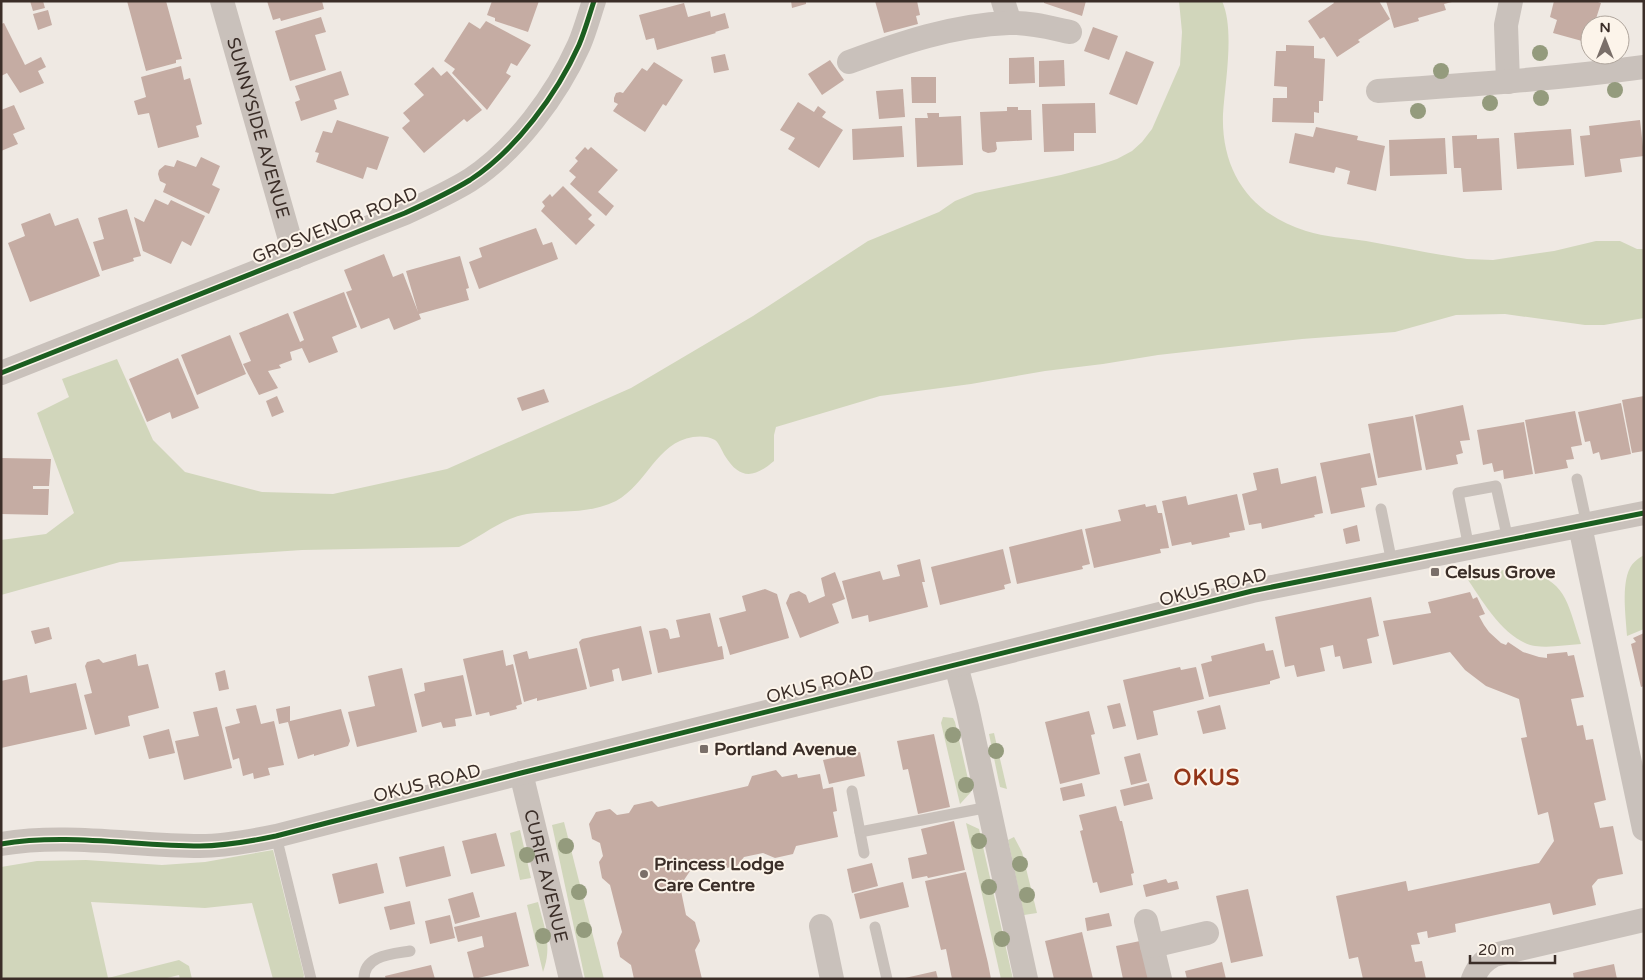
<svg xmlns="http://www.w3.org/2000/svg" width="1645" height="980" font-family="'Varela Round',sans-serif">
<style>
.green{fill:#d1d6bb}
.building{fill:#c5aca3}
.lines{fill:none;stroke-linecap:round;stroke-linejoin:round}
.lane{stroke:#c9c1bb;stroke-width:11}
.street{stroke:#c9c1bb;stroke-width:24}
.cycleway-casing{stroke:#fcf4ea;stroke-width:8}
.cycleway{stroke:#1b5e20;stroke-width:5}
.tree{fill:#949b7d}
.poi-dot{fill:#7a6f69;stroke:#fcf4ea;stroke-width:2}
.labels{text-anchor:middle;stroke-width:4;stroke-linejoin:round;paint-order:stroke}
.street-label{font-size:18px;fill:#3b2e28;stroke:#fcf4ea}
.poi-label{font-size:18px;font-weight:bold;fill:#3b2e28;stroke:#fcf4ea;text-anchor:start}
.district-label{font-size:22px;font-weight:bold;letter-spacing:1px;fill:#933518;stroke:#fcf4ea}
</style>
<rect width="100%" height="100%" fill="#efe9e3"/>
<g class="green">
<path d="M1179 1H1222C1235 29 1225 83 1223 114 1221 172 1251 214 1306 231 1325 237 1346 238 1366 241 1399 247 1433 254 1467 259L1493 260 1519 256 1554 251 1596 241H1620L1637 249H1644V318L1604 325H1585L1505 314 1456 315 1395 332 1302 339 1158 355 1103 364 1045 371 971 384 880 396 776 427 774 435V461C754 478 740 480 725 456 722 451 719 443 715 440 709 436 699 436 693 437 656 443 648 483 616 501 588 515 556 510 527 514 502 518 481 537 459 547L302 550 120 562 1 595V540L46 534 74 513 37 413 69 397 62 379 117 359 153 440 185 472 262 492 333 494 447 469 631 388 753 316 868 241 939 212 955 201 975 193 1061 175 1099 165 1117 159 1132 151 1142 142 1152 129 1180 65 1182 32Z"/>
<path d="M1644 555V629L1627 636C1626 617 1621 585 1630 568 1632 563 1639 558 1644 555Z"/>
<path d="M1509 569C1565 576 1565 594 1581 644 1566 645 1550 648 1535 646 1505 641 1482 600 1466 577Z"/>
<polygon points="943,717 953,718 955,722 971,792 960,804 941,723"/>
<polygon points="994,733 1007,789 1000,787 989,734"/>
<polygon points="564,822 604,979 585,979 552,825"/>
<polygon points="966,823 979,829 1013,979 1001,979"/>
<polygon points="520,830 531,878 520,880 510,833"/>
<polygon points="1014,837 1022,852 1037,913 1024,915 1008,840"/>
<polygon points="273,850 304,975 303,979 273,979 252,903 205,908 91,902 108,978 179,960 189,966 192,979 180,979 179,975 163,979 1,979 1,867 37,861 86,860 162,865 205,862"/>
<path d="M538 902C544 927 553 946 543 972L527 905Z"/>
</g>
<g class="building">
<polygon points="30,1 43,1 45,8 33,11"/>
<polygon points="127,1 166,1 182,59 176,60 176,63 146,71"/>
<polygon points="267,1 322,1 324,9 281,21 280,18 273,20"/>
<polygon points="492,1 539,1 528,32 495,21 495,18 487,15"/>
<polygon points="791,1 806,1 806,4 792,8"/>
<polygon points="875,1 917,1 920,15 916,16 918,24 884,33"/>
<polygon points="1044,1 1086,1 1082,16 1044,3"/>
<polygon points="1333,1 1379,1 1390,19 1358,40 1360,42 1337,57 1324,37 1320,39 1308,21 1334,3"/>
<polygon points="1386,1 1452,1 1452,2 1444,4 1446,10 1418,18 1419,21 1394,28"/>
<polygon points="1554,1 1595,1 1601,3 1594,25 1590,25 1590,29 1586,28 1582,41 1553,33 1557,20 1550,17"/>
<polygon points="684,3 688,17 710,11 711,17 725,13 729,28 715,32 716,33 657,50 654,38 646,40 639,15"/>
<polygon points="48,10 52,25 38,30 33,14"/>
<polygon points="321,17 326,32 315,35 326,70 290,81 275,31"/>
<polygon points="486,21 531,45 517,66 511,63 506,73 511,76 487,110 452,73 455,69 444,61 469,22 480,29"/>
<polygon points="4,23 25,65 41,57 46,67 38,71 44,83 20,93 7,73 1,76 1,24"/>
<polygon points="1093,27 1118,36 1109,60 1084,51"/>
<polygon points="1286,45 1314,46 1314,58 1325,59 1323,101 1319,101 1319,113 1314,112 1314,123 1272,122 1273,98 1287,98 1287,87 1274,86 1276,51 1286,51"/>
<polygon points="1126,51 1154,62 1137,105 1109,94"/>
<polygon points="725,54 729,70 714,73 711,57"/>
<polygon points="1034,57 1035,83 1009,84 1009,58"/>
<polygon points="830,60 844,80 822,95 808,74"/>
<polygon points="1064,60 1065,86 1039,87 1039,61"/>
<polygon points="654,62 683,80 666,106 663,104 645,132 613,111 618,104 614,102 614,98 616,93 620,92 623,93 642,68 647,71"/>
<polygon points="181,66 184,80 190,78 202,124 196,126 199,137 158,148 149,113 138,115 134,101 146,97 141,77"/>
<polygon points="433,67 441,76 447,71 482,110 467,122 464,119 424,153 402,128 410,121 403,113 424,95 414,84"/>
<polygon points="341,71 349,95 334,100 337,109 301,121 295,102 300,100 295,86"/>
<polygon points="911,77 936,77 936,103 912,103"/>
<polygon points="903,89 905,117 879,119 876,91"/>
<polygon points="798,102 814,112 818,106 826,112 822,117 843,130 819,168 788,149 795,138 780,130"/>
<polygon points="1095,103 1096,133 1074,133 1074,151 1044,152 1042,104"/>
<polygon points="14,105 25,129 13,134 18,144 1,151 1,110"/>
<polygon points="1007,107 1018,107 1018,110 1031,110 1032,140 996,142 997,149 995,152 988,153 983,151 982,149 980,112 1007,111"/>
<polygon points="927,113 939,113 939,117 961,116 963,165 917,167 915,118 928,118"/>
<polygon points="337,120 389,137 377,170 367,167 363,179 316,162 319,153 315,152 323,131 332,133"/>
<polygon points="1640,120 1644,156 1620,159 1622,172 1585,177 1580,136 1590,135 1589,126"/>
<polygon points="902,126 904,157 853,160 852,129"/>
<polygon points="1316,127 1358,136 1357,140 1385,146 1376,191 1347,184 1350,171 1336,167 1334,173 1289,163 1295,133 1313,137"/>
<polygon points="1571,129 1574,165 1517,169 1514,133"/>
<polygon points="1477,135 1477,139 1499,138 1502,190 1463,192 1461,168 1454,168 1452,136"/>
<polygon points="1445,138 1447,174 1390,176 1389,140"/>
<polygon points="585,147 588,150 591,147 618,170 598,192 614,206 606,216 570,184 576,177 569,171 578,161 575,158"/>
<polygon points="201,157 220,166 212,185 220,189 209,214 163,192 166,184 160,181 158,174 159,170 165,165 174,167 177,160 196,167"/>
<polygon points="563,186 592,215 588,219 595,225 576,245 541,211 545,206 542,202 550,194 552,197"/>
<polygon points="155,199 168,205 171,200 205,216 191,246 182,241 171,264 143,251 134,217 144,222"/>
<polygon points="127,209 141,256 133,258 134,261 102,271 93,242 104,239 98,218"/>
<polygon points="50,213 55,226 78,218 100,276 30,302 8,243 25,236 21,224"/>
<polygon points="536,228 543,245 552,242 558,259 479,289 469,262 482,257 479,248"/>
<polygon points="384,254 393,277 403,273 418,312 406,271 460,256 469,288 466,289 469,300 419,314 421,319 394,330 389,318 361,329 346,292 352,290 344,270"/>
<polygon points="344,292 357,327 332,337 338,352 309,363 302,348 290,352 292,360 279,365 281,368 268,371 278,388 259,395 243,364 251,361 239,333 288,313 300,342 304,340 293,312"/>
<polygon points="230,335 246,374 197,395 181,355"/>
<polygon points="178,358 199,408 172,419 170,412 147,422 129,379"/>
<polygon points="544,389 549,402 522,411 517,398"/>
<polygon points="277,396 284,412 272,417 266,401"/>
<polygon points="1644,396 1644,451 1632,453 1622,400"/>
<polygon points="1621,403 1631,454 1601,460 1599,452 1593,454 1590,441 1585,442 1578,412"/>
<polygon points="1463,405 1470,440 1460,441 1463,453 1456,455 1458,464 1426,470 1415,415"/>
<polygon points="1575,411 1582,445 1571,447 1574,459 1566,460 1568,468 1535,474 1525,420"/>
<polygon points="1413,416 1422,470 1378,478 1368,424"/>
<polygon points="1524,422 1533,474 1504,479 1503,470 1494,472 1492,463 1483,465 1477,430"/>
<polygon points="1370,453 1377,485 1361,488 1365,507 1331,514 1320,463"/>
<polygon points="1,458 51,459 49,486 33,486 33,489 49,489 48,515 1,514"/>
<polygon points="1278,468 1281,484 1316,476 1323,513 1314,515 1315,517 1262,529 1261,523 1249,525 1242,494 1257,490 1253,473"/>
<polygon points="1237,494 1245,530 1229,533 1230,537 1192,545 1191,542 1172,546 1162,501 1186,496 1188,505"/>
<polygon points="1145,504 1146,507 1156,505 1158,513 1162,513 1169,548 1160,549 1161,553 1094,568 1085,529 1121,521 1118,510"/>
<polygon points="1357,525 1360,541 1346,544 1343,529"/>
<polygon points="1082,529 1090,564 1082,566 1083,569 1017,584 1009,547"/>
<polygon points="1003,549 1011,583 1004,585 1005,589 940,605 931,567"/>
<polygon points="920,559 925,582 922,582 928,607 869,622 868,615 852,619 842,581 880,571 883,580 900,576 897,565"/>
<polygon points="835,572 845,599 832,604 839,623 800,638 786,603 790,594 799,591 806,595 809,603 825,596 821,578"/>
<polygon points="765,589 777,594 789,638 730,655 719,618 746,611 742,596"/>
<polygon points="1470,592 1473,599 1477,597 1485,614 1479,616 1484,625 1489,632 1501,643 1506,645 1508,642 1523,652 1539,657 1547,658 1547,654 1567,652 1568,656 1574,655 1584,697 1571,699 1577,726 1583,725 1586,740 1593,739 1606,800 1594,803 1600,828 1613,826 1623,874 1598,879 1592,886 1596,905 1553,915 1550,903 1455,924 1456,932 1428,938 1427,931 1417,933 1420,944 1411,945 1415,962 1422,961 1426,979 1363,979 1358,957 1349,959 1336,896 1406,881 1408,891 1539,863 1554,841 1548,812 1538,815 1521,738 1527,737 1519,699 1486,686 1465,670 1450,652 1393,665 1383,621 1431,613 1428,602"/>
<polygon points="1371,597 1379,636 1367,639 1372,663 1343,669 1340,656 1335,657 1333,645 1320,648 1325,671 1297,677 1294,665 1285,667 1275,617"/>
<polygon points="710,613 718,647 722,646 724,659 658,673 649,631 665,628 668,630 670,639 680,637 676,620"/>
<polygon points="641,626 652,674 622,681 619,668 612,670 614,681 590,687 579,642 582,639"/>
<polygon points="49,627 52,639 35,644 31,631"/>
<polygon points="1644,633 1644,686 1641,687 1631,644 1636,642 1633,638"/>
<polygon points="1264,643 1266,651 1273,650 1280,678 1270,681 1270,684 1209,697 1201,664 1212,661 1211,656"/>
<polygon points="577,648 587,689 537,701 537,698 524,702 513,655 527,651 529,659"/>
<polygon points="503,650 506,666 513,664 522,704 516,706 517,709 490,716 489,712 476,715 463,659"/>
<polygon points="136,654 138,666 148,664 159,708 128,716 130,726 95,735 84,695 92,693 85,666 87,662 99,659 103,663"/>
<polygon points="1180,667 1181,670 1196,667 1204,699 1153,711 1158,735 1137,740 1123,680"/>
<polygon points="402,668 417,732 357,747 348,712 375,706 368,676"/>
<polygon points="225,670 229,689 219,691 215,673"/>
<polygon points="27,675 30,693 76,683 87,729 1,748 1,681"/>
<polygon points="463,675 472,716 455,719 456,726 443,728 441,722 422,727 414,694 425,691 424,683"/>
<polygon points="1120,703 1126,726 1113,729 1107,706"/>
<polygon points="256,705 261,724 274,721 284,765 268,768 270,775 254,779 253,773 243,776 239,758 233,760 225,727 240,723 236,709"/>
<polygon points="1220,705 1226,729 1203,734 1197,711"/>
<polygon points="290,706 290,721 341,709 350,741 348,746 314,756 314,754 298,759 288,722 279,724 276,709"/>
<polygon points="217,707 232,768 184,780 175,741 199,736 193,712"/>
<polygon points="1089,711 1095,734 1091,735 1100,774 1060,784 1045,722"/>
<polygon points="169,729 175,753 149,759 143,736"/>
<polygon points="934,734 950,807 918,814 908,769 903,770 897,741"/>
<polygon points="860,752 865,776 829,784 823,760"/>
<polygon points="1140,753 1147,781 1131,785 1124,757"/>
<polygon points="776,770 782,777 797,774 798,778 820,774 823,789 833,787 837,811 833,812 838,837 796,846 793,854 775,858 763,853 744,857 737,866 716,870 705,865 692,868 680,886 686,915 695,922 700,941 695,950 702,979 634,979 631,965 620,957 617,943 622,932 610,885 602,878 599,862 603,856 600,843 592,839 589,824 596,812 610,809 617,815 629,813 634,805 652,801 658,807 748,786 752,776"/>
<polygon points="1082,783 1085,796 1063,801 1060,788"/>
<polygon points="1149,783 1153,799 1124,806 1120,790"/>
<polygon points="1116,806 1120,821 1122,821 1134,873 1131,874 1133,885 1100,893 1097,882 1093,883 1080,831 1083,830 1079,815"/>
<polygon points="954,821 965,870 928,878 927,876 912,879 908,858 927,854 921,829"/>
<polygon points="496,833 505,866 471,874 462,841"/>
<polygon points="444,846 451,876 406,887 399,857"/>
<polygon points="377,863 384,893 339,904 332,874"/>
<polygon points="872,863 878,886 852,893 847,869"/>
<polygon points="966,872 988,963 991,979 952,979 946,949 941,950 930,903 925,881"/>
<polygon points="1166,879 1168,883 1177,881 1179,889 1146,897 1143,885"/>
<polygon points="903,882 909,907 860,919 854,894"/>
<polygon points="1248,889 1263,956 1231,963 1216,896"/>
<polygon points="473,892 480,917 455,924 448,899"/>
<polygon points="410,901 415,924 390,930 384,907"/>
<polygon points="516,912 529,966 474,979 467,952 484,947 482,936 458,942 454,927"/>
<polygon points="1109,913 1112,926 1087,931 1085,918"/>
<polygon points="450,915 455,938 430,944 425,921"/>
<polygon points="1082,932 1093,979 1054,979 1045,941"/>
<polygon points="1140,941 1149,979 1123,979 1116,946"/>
<polygon points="1222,962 1226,979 1187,979 1185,971"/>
<polygon points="1614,964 1617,979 1574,979 1573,973"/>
<polygon points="431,965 435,979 386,979 385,976"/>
<polygon points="936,971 938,979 905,979 905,978"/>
</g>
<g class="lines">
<g class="lane">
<polyline points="1577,479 1587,525"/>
<polyline points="1381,509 1392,563"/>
<polyline points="1469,548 1458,493 1496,486 1508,540"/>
<polyline points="852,791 864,853"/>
<polyline points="860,832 989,807"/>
<polyline points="276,836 311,979"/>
<polyline points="875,927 887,979"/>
<path d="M364 979C364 955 392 954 410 951"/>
</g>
<g class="street">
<path id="s1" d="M222 1 295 257"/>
<polyline points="1003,1 1010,23"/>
<path d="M849 62C901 43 953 25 1009 23 1030 22 1051 28 1070 32"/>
<polyline points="1508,82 1506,25 1511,1"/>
<path d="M1378 91C1467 85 1556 79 1644 67"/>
<path d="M1 373 405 213C427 203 449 193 470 180 516 150 557 94 579 45 585 31 589 16 594 1"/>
<polyline points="1580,526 1644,829"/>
<polyline points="956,665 967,707 1026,979"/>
<path id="s2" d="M521 773 571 979"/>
<path d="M1 844C67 833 134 846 200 846 226 846 252 841 276 836L521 773 1252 591 1644 513"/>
<polyline points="1146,921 1160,979"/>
<polyline points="821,926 832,979"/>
<polyline points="1152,946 1207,933"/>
<path d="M1473 979C1478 967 1483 961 1494 955L1644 920"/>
</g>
<g class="cycleway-casing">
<g id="cycleway">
<path d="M1 373 405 213C427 203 449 193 470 180 516 150 557 94 579 45 585 31 589 16 594 1"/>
<path d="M1 844C67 833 134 846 200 846 226 846 252 841 276 836L521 773 1252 591 1644 513"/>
</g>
</g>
<use href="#cycleway" class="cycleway"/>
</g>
<g class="tree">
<circle cx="1540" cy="53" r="8"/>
<circle cx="1441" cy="71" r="8"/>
<circle cx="1615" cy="90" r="8"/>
<circle cx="1541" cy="98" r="8"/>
<circle cx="1490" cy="103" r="8"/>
<circle cx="1418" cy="111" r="8"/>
<circle cx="953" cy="735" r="8"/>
<circle cx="996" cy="751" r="8"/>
<circle cx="966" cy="785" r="8"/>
<circle cx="979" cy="841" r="8"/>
<circle cx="566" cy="846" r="8"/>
<circle cx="527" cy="855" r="8"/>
<circle cx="1020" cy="864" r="8"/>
<circle cx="989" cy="887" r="8"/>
<circle cx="579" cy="892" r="8"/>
<circle cx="1027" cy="895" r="8"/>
<circle cx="584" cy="930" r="8"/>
<circle cx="543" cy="936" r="8"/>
<circle cx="1002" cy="939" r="8"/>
</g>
<g class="poi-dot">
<rect x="1430" y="567" width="10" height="10" rx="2.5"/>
<rect x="699" y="744" width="10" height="10" rx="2.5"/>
<circle cx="644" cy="874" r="5"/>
</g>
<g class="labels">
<g class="street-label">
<text dy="6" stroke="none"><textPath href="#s1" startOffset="132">SUNNYSIDE AVENUE</textPath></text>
<text transform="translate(335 225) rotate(-22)" y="6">GROSVENOR ROAD</text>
<text transform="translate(1213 587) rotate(-14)" y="6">OKUS ROAD</text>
<text transform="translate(820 684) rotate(-14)" y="6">OKUS ROAD</text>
<text transform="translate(427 783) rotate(-14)" y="6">OKUS ROAD</text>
<text dy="6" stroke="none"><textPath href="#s2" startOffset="106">CURIE AVENUE</textPath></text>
</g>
<g class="poi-label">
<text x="1445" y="578">Celsus Grove</text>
<text x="714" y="755">Portland Avenue</text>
<text x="654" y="870">Princess Lodge<tspan x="654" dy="21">Care Centre</tspan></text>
</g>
<g class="district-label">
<text x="1207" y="785">OKUS</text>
</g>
</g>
<rect width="1645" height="980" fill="none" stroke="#3b2e28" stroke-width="5"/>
<g transform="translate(1605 40)"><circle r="24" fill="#fcf4ea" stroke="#afa59c"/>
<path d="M0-4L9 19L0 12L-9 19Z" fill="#7a6f69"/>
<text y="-8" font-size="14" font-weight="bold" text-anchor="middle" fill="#3b2e28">N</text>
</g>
<path d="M1470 955v8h85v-8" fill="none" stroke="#3b2e28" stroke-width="2.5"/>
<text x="1478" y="955" font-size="15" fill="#3b2e28" stroke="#fcf4ea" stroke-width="4" paint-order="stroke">20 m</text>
</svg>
